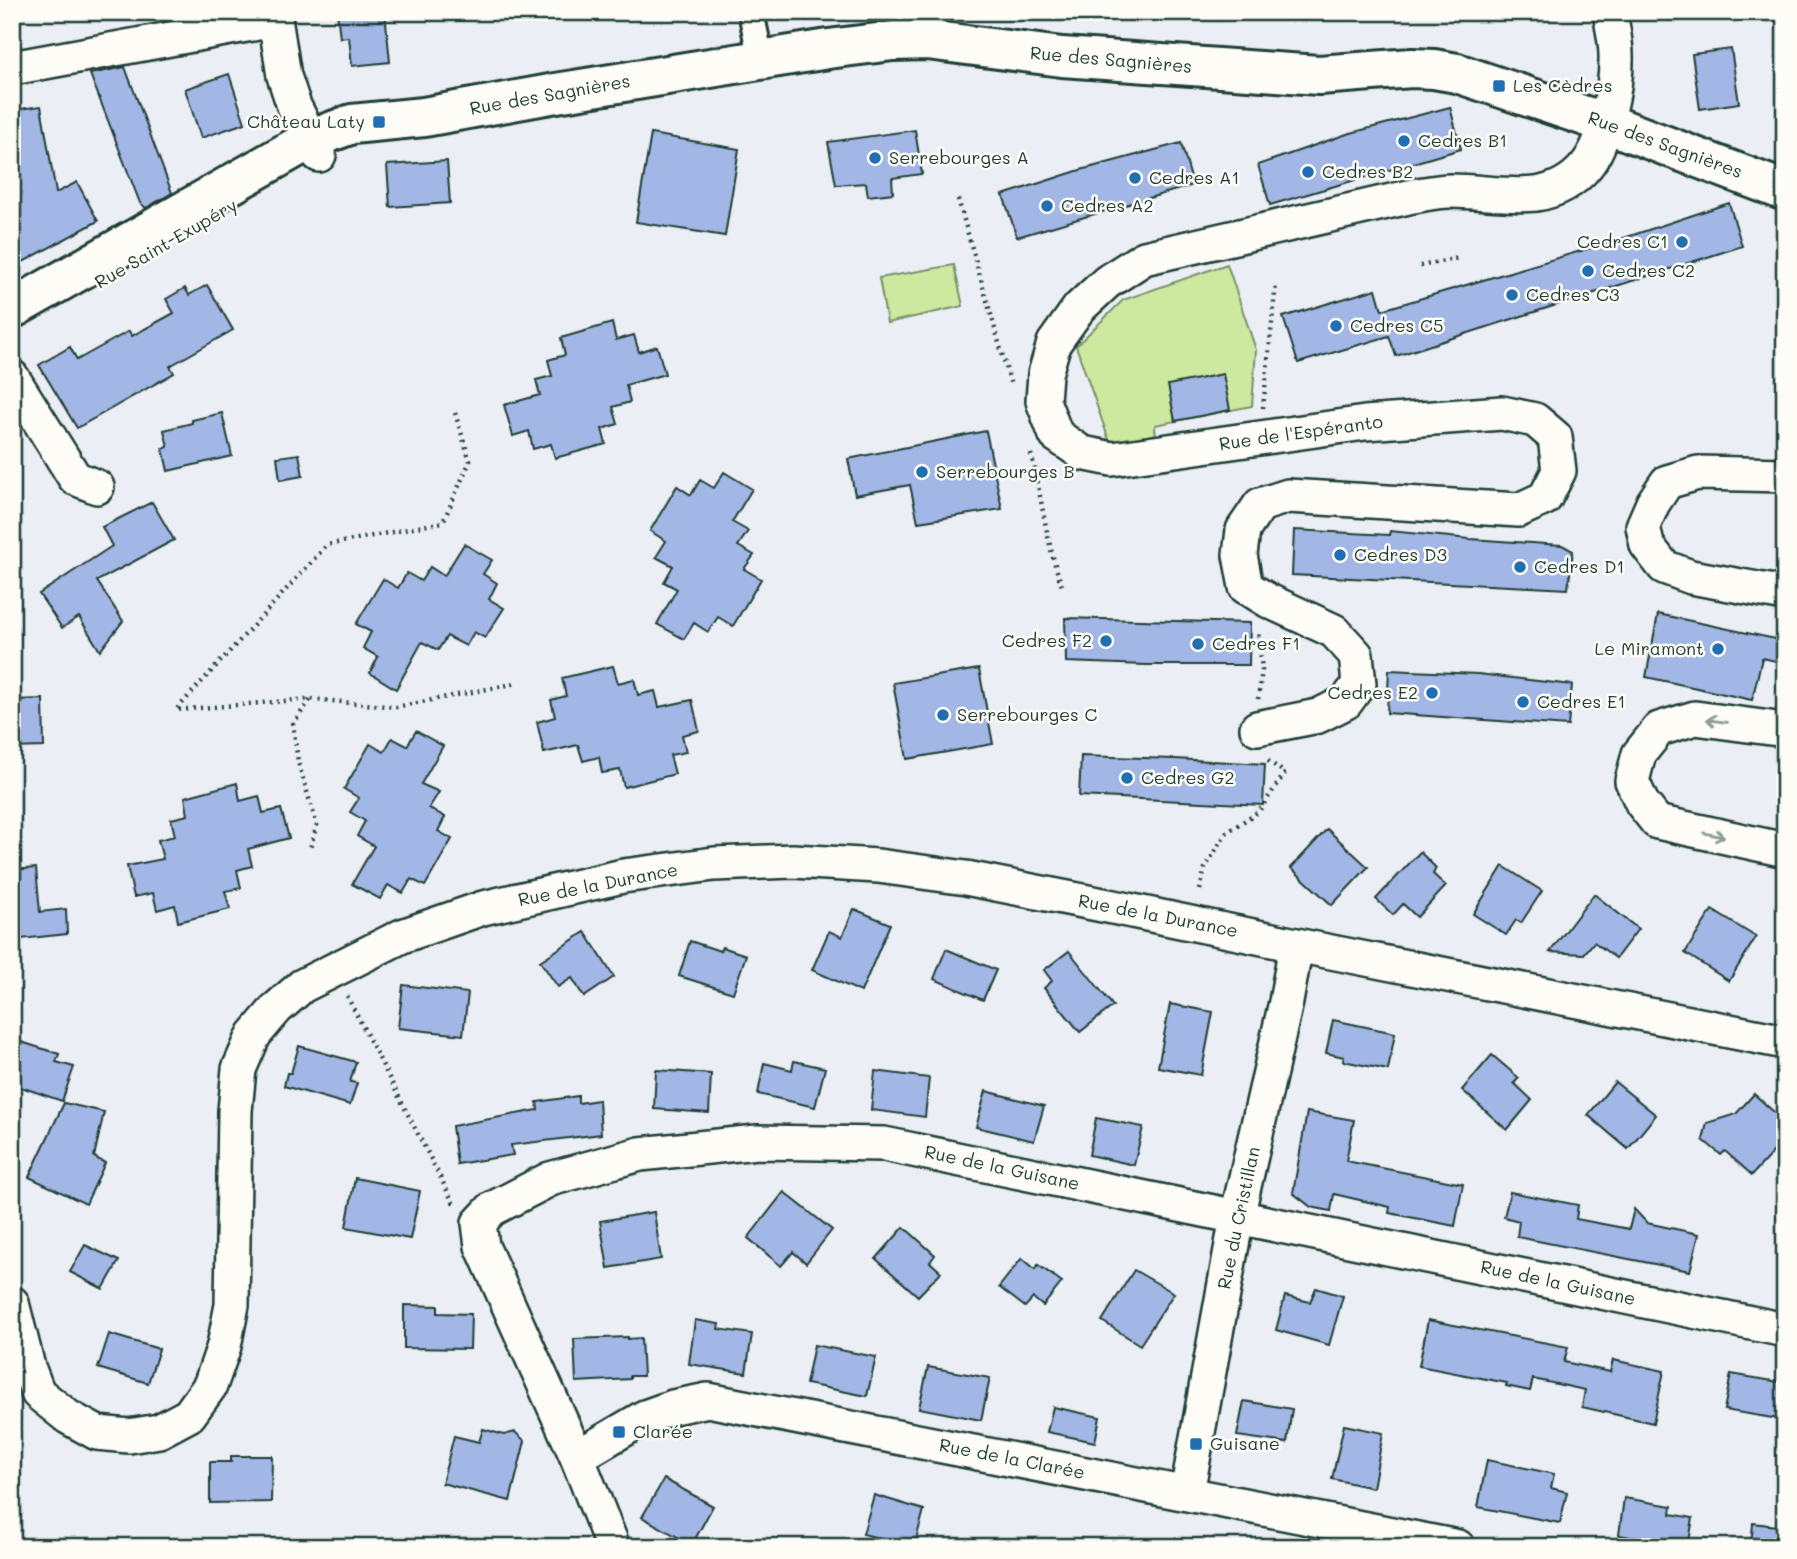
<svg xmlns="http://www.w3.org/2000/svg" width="1797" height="1559" font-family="Mali,sans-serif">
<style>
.built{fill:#d5def0}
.green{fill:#cde89f;stroke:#76926a;stroke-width:2}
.building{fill:#a3b7e6;stroke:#1f3d34;stroke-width:2}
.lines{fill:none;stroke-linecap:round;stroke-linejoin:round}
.pedestrian-casing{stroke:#1f3d34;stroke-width:30}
.minor-casing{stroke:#1f3d34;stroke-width:38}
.secondary-casing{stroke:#1f3d34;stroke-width:44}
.path{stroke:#1f3d34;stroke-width:4.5;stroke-dasharray:2 5;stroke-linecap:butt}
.pedestrian{stroke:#fdfcf7;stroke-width:24}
.minor{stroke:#fdfcf7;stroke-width:33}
.secondary{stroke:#fdfcf7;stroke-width:38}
.oneway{stroke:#8e9c96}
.poi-dot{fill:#1f6fb2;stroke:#fdfcf7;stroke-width:2.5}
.labels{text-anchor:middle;stroke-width:5;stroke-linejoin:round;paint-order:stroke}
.street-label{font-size:18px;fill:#1f3d34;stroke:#fdfcf7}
.poi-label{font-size:18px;fill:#1f3d34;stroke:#fdfcf7;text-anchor:start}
</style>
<rect width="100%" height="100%" fill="#ebeef4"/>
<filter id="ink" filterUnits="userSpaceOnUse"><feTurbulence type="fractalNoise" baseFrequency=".0143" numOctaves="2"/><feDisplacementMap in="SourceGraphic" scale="14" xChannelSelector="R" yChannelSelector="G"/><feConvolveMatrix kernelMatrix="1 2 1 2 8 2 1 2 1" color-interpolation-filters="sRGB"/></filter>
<g filter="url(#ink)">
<polygon class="built" points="1115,12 1325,12 1325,16 1243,18 1217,22 1217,16 1193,20 1192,15 1170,18"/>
<g class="green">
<polygon points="1227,264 1256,350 1252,406 1155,425 1156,440 1111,446 1076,346 1123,300"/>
<polygon points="954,265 963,306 887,323 879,278"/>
</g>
<g class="building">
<polygon points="337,12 385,12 390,62 352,66 349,37 340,38"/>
<polygon points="1731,49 1739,103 1700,109 1692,54"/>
<polygon points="125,67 172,193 146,208 140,203 90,74"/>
<polygon points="229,74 245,123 201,138 185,89"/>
<polygon points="41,106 56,193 77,182 98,221 12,268 12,110"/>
<polygon points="1450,107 1461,149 1270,205 1258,165 1347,134"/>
<polygon points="915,130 922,174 892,178 893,193 868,196 866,183 836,185 828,142"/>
<polygon points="651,134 739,149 725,236 636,222"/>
<polygon points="1181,143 1193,185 1017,237 1003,195 1077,171"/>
<polygon points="447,161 450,203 390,207 387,165"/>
<polygon points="1729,203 1742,246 1396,356 1389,336 1298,363 1283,317 1376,289 1382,310 1621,239"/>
<polygon points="207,285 233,330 170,366 174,373 77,428 39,365 70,347 77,360 129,331 132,336 174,313 166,299 185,288 189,295"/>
<polygon points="612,323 616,340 634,335 639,352 657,346 665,374 626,385 630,402 613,407 618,424 602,429 606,444 555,458 551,444 533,449 529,431 513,436 504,405 540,395 536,380 552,376 548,360 565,355 561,338"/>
<polygon points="1223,374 1230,410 1175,421 1168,385"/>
<polygon points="222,413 232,456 168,471 163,449 168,447 164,430 192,423 192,420"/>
<polygon points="986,431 1002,509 918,522 910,485 855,495 848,459"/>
<polygon points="299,454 303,476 280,480 277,457"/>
<polygon points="724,472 752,489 732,522 748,531 738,546 754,555 744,569 761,579 733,626 718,617 708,632 694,623 684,639 657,624 677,589 664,582 673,566 656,557 666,541 650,531 677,486 691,495 700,480 714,488"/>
<polygon points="152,502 174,540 97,581 123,621 100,651 79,617 62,628 39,594 112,546 102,527"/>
<polygon points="1294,530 1389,535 1390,531 1470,539 1562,545 1573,551 1568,589 1292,575"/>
<polygon points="464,544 492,560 483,574 497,583 489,599 504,608 485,638 474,632 466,646 447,636 438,650 422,642 396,689 370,673 378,657 363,648 371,632 356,624 383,579 398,588 407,573 421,581 430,567 444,576"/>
<polygon points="1658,614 1785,641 1785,663 1762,658 1752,700 1646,677"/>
<polygon points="1065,618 1250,623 1249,665 1146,665 1066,662"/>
<polygon points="613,666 618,683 634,679 638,695 655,691 659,707 692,700 699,731 682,735 686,752 670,755 675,774 624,787 620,770 602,773 599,757 583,761 578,745 544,753 537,722 555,717 551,700 566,696 562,678"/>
<polygon points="979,669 993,744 907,759 893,683"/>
<polygon points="1389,670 1478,674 1572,685 1568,726 1387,713"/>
<polygon points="43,699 44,747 12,748 12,700"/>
<polygon points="416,731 443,746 421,784 439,792 429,808 445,817 438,831 452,839 425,886 411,879 403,893 388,885 380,899 352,884 374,846 357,836 365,821 350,812 359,798 344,789 370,744 384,752 392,738 407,746"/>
<polygon points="1081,756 1175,759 1265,764 1263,805 1079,796"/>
<polygon points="237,783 240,801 259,796 263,813 281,809 289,838 248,849 252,866 237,870 241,888 225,891 230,909 178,922 175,905 157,910 153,893 134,897 127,866 163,859 158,840 175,836 171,819 188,815 185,797"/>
<polygon points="1327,829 1368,867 1332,905 1291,868"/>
<polygon points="1420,852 1436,868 1433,874 1446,886 1417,917 1403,904 1393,915 1376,899"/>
<polygon points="1503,866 1542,891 1521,923 1516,920 1506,935 1473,914"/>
<polygon points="36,868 40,912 66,909 67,934 12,940 12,870"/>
<polygon points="1594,894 1638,929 1616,958 1594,942 1584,954 1550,952"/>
<polygon points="854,909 890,924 861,992 812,970 829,931 842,937"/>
<polygon points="1712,910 1756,937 1729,981 1685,953"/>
<polygon points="585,932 614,977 584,997 572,978 558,987 540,961"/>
<polygon points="690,941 720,951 722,947 746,955 733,993 679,976"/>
<polygon points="946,949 996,970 983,1000 934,979"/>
<polygon points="1069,951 1113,1006 1080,1032 1044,988 1052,981 1044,970"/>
<polygon points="403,985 468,993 463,1035 398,1028"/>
<polygon points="1170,1004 1213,1012 1201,1075 1158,1067"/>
<polygon points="1333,1020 1395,1033 1388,1070 1343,1061 1344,1057 1326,1053"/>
<polygon points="18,1041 59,1054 56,1062 74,1067 62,1101 12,1084 12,1058"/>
<polygon points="299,1046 356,1062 350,1082 357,1083 350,1105 284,1086 287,1073 291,1073"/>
<polygon points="1492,1055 1519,1078 1514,1083 1532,1100 1507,1130 1462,1090"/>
<polygon points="794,1061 825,1068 815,1107 758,1094 764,1063 792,1070"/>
<polygon points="656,1070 711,1074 709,1113 654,1109"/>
<polygon points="875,1071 929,1078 925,1117 871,1110"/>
<polygon points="1615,1082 1656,1115 1628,1149 1588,1115"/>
<polygon points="986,1091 1044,1106 1034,1141 976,1127"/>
<polygon points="1754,1094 1785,1122 1785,1139 1752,1175 1725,1151 1721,1155 1703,1140 1707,1123 1736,1114"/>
<polygon points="578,1096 578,1103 599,1100 601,1134 511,1145 513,1155 457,1164 452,1126 538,1110 537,1102"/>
<polygon points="64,1103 104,1112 94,1157 105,1163 86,1204 29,1177"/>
<polygon points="1307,1112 1354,1120 1346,1161 1463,1184 1455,1226 1389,1213 1390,1207 1334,1194 1331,1211 1311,1207 1293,1193"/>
<polygon points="1096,1118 1143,1127 1134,1165 1089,1155"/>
<polygon points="355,1178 420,1191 410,1239 346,1227"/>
<polygon points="784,1192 832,1230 806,1263 793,1252 781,1266 748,1238"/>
<polygon points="1510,1192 1578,1205 1576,1219 1629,1229 1634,1209 1647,1223 1699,1234 1690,1271 1517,1237 1519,1221 1504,1217"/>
<polygon points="654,1212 661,1259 608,1268 600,1221"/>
<polygon points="904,1227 935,1255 930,1262 941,1272 918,1296 876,1259"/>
<polygon points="85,1245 119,1261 103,1289 70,1272"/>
<polygon points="1022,1258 1035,1269 1038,1265 1062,1282 1043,1306 1033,1298 1025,1307 999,1287"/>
<polygon points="1134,1270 1174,1293 1140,1345 1102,1321"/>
<polygon points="1316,1288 1343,1296 1329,1345 1276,1330 1285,1296 1310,1302"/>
<polygon points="404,1305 438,1306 438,1313 471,1314 470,1349 404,1348"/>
<polygon points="695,1320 719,1324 718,1329 752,1334 746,1373 689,1364"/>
<polygon points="1428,1320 1568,1347 1564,1362 1610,1372 1613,1360 1664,1371 1653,1423 1582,1407 1585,1390 1533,1379 1530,1391 1506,1386 1507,1383 1419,1366"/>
<polygon points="109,1334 159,1349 148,1383 98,1368"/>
<polygon points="628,1337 628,1339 641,1338 643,1376 630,1376 630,1379 576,1382 574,1339"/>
<polygon points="814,1345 876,1357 867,1396 806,1384"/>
<polygon points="928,1367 990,1378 981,1420 919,1408"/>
<polygon points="1731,1374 1785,1383 1779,1419 1724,1410"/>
<polygon points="1244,1401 1292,1409 1287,1443 1237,1436"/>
<polygon points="1053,1407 1100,1417 1095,1442 1047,1432"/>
<polygon points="1344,1425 1383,1433 1373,1488 1332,1479"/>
<polygon points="483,1429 504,1435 515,1432 525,1441 510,1501 442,1483 454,1436 479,1442"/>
<polygon points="231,1456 272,1456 271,1502 210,1503 210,1462 231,1462"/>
<polygon points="1487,1460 1554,1474 1551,1488 1567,1492 1560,1523 1478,1507"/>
<polygon points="664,1479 713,1506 694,1541 685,1541 642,1517"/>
<polygon points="874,1495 924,1510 914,1547 863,1534"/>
<polygon points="1624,1498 1672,1506 1671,1514 1693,1518 1688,1547 1664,1547 1665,1543 1619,1535"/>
<polygon points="1753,1523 1785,1527 1785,1547 1751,1547"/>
</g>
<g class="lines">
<g class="pedestrian-casing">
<polyline id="pedestrian" points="751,12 761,60"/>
</g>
<g class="minor-casing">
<g id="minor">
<polyline points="274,12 284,76 294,106 319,155"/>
<polyline points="12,68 274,20"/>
<polyline points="12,377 75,478 97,487"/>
<polyline points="1785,475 1698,473 1667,482 1653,503 1643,526 1647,545 1664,567 1691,577 1785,594"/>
<path d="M1257 728 1318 716 1346 702 1359 684 1356 655 1334 631 1269 601 1246 587 1240 555 1243 530 1260 505 1288 496 1519 510 1545 498 1559 471 1555 437 1535 420 1502 413 1365 423 1112 459 1082 453 1056 435 1043 401 1045 374 1054 343 1079 308 1107 282 1144 258 1413 196C1425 194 1438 191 1450 191 1479 191 1507 197 1536 194 1555 191 1573 182 1586 166 1606 142 1617 85 1616 55 1616 41 1612 26 1610 12"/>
<polyline points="1785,730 1695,718 1659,729 1639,754 1632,781 1642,803 1657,822 1785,850"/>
<polyline points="12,1303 28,1367 38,1393 68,1417 97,1433 129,1436 159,1431 189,1415 210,1386 224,1346 232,1305 235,1111 239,1069 254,1035 276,1009 302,986 402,936 483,908 623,876 714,864 793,861 878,866 966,878 1113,907 1296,945 1785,1042"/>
<polyline points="577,1457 645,1417 673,1407 708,1400 1458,1547"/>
<polyline points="1187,1493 1237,1217 1286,1002 1296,945"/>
<polyline points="613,1547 577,1457 482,1246 479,1223 492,1209 550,1179 640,1154 757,1142 884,1144 1785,1330"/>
</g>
</g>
<g class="secondary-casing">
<polyline id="secondary" points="12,309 311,139 352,124 424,117 556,93 828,49 893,41 927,40 1062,57 1319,75 1412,68 1434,69 1457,73 1606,123 1785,191"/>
</g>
<g class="path">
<polyline points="958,199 1011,385"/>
<polyline points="1420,266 1459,258"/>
<polyline points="1263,408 1276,284"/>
<polyline points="455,413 470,461 443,522 327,545 176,710 310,699 396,707 518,683"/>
<path d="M1031 454C1042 497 1046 543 1062 586"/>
<polyline points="1258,699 1262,670 1258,631"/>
<polyline points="310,700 293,724 298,762 317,825 310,848"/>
<polyline points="1200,890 1205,868 1226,833 1259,811 1285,773 1264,758"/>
<polyline points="347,996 453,1202 456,1205"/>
</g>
<use href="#pedestrian" class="pedestrian"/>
<use href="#minor" class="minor"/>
<use href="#secondary" class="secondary"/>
</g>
<defs><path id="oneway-shaft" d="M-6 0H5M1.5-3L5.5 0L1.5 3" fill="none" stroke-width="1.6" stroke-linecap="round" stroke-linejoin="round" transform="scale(1.75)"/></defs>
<g class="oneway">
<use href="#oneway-shaft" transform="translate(1717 721) rotate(-172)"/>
<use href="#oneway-shaft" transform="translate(1714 835) rotate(12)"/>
</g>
</g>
<g class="poi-dot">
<rect x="1492" y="79" width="14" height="14" rx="3.5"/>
<rect x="372" y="115" width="14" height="14" rx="3.5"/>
<circle cx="1404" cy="141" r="7"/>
<circle cx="875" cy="158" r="7"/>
<circle cx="1308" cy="172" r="7"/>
<circle cx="1135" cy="178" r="7"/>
<circle cx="1047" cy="206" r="7"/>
<circle cx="1682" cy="242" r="7"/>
<circle cx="1588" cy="271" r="7"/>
<circle cx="1512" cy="295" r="7"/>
<circle cx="1336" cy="326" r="7"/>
<circle cx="922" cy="472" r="7"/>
<circle cx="1340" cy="555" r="7"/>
<circle cx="1520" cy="567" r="7"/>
<circle cx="1106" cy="641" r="7"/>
<circle cx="1198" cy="644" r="7"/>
<circle cx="1718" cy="649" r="7"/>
<circle cx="1432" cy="693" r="7"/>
<circle cx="1523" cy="702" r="7"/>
<circle cx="943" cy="715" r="7"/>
<circle cx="1127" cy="778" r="7"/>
<rect x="612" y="1425" width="14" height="14" rx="3.5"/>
<rect x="1189" y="1437" width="14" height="14" rx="3.5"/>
</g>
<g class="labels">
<g class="street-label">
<text transform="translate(1111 60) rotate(5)" y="6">Rue des Sagnières</text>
<text transform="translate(550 95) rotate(-10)" y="6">Rue des Sagnières</text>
<text transform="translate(1665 145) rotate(20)" y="6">Rue des Sagnières</text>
<text transform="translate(166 244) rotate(-30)" y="6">Rue Saint-Exupéry</text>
<text transform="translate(1301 433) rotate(-8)" y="6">Rue de l'Espéranto</text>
<text transform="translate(598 885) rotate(-11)" y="6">Rue de la Durance</text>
<text transform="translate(1158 916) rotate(11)" y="6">Rue de la Durance</text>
<text transform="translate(1002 1168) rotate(12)" y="6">Rue de la Guisane</text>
<text transform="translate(1239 1218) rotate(-78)" y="6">Rue du Cristillan</text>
<text transform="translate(1558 1283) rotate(12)" y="6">Rue de la Guisane</text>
<text transform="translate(1012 1459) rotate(11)" y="6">Rue de la Clarée</text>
</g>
<g class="poi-label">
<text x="1513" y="92">Les Cèdres</text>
<text x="365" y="128" text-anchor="end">Château Laty</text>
<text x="1418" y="147">Cedres B1</text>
<text x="889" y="164">Serrebourges A</text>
<text x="1322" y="178">Cedres B2</text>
<text x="1149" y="184">Cedres A1</text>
<text x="1061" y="212">Cedres A2</text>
<text x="1668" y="248" text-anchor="end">Cedres C1</text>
<text x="1602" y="277">Cedres C2</text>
<text x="1526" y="301">Cedres C3</text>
<text x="1350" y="332">Cedres C5</text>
<text x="936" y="478">Serrebourges B</text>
<text x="1354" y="561">Cedres D3</text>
<text x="1534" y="573">Cedres D1</text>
<text x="1092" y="647" text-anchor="end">Cedres F2</text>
<text x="1212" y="650">Cedres F1</text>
<text x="1704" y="655" text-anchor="end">Le Miramont</text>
<text x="1418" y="699" text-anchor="end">Cedres E2</text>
<text x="1537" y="708">Cedres E1</text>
<text x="957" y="721">Serrebourges C</text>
<text x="1141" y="784">Cedres G2</text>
<text x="633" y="1438">Clarée</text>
<text x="1210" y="1450">Guisane</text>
</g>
</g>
<rect width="1797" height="1559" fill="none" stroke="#fdfcf7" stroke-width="42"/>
<rect x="21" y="21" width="1755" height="1517" fill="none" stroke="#1f3d34" stroke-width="2.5" filter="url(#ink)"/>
</svg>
